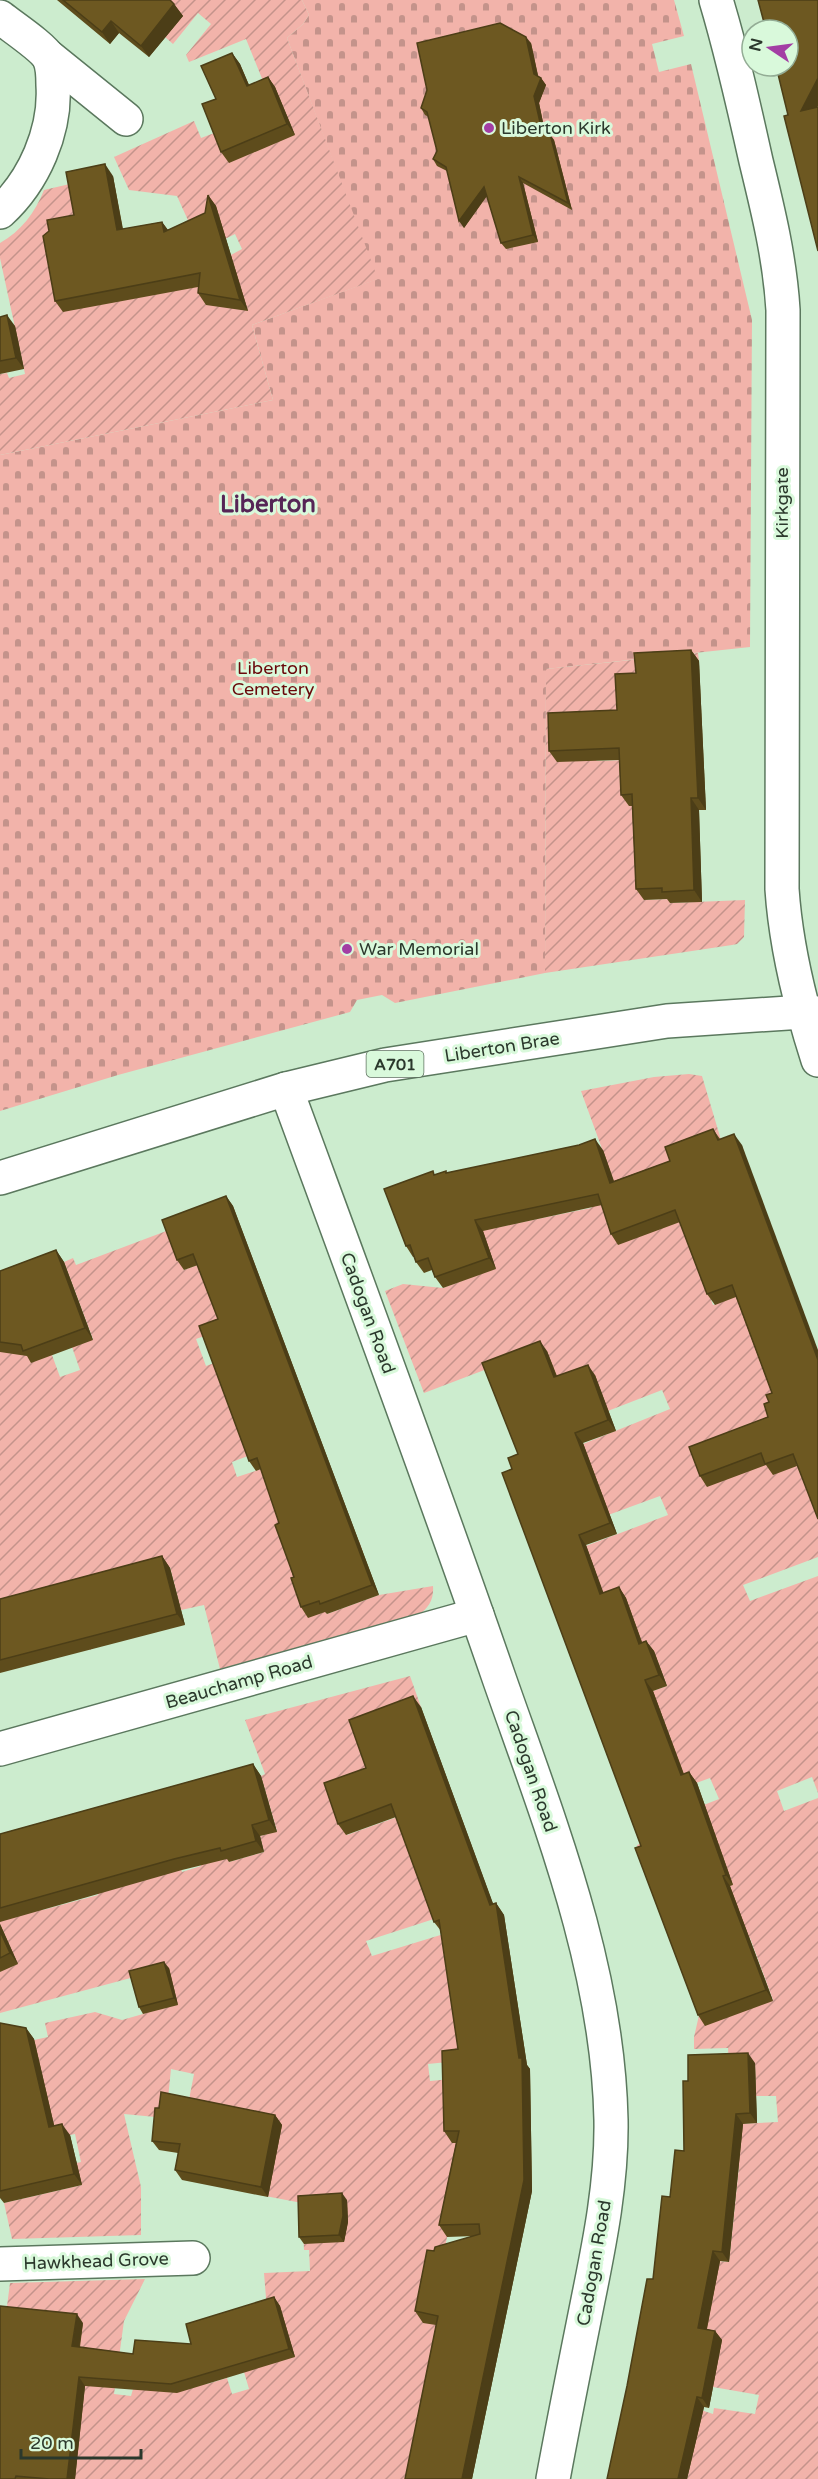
<svg xmlns="http://www.w3.org/2000/svg" width="818" height="2479" font-family="'Varela Round',sans-serif">
<style>
.cemetery{fill:url(#cemetery-stones)}
.garden{fill:url(#garden-furrows)}
.lines{fill:none;stroke-linecap:round;stroke-linejoin:round}
.minor-casing{stroke:#5b785e;stroke-width:36}
.major-casing{stroke:#5b785e;stroke-width:36}
.minor{stroke:#fff;stroke-width:33}
.major{stroke:#fff;stroke-width:33}
.wall{fill:#5e4c1c}
.shaded-wall{fill:#4c3e17}
.building{fill:#6d5821;stroke:#4c3e17;stroke-width:1.5}
.poi-dot{fill:#a33ea4;stroke:#d9f9db;stroke-width:2}
.labels{text-anchor:middle;stroke-width:6;stroke-linejoin:round;paint-order:stroke}
.shield{fill:#d9f9db;stroke:#5f7260;stroke-width:1.5}
.shield-label{font-size:16px;font-weight:bold;fill:#2b382c}
.poi-label{font-size:18px;fill:#2b382c;stroke:#d9f9db;text-anchor:start}
.street-label{font-size:18px;fill:#2b382c;stroke:#d9f9db}
.park-label{font-size:18px;fill:#69080a;stroke:#d9f9db}
.district-label{font-size:24px;font-weight:bold;fill:#562556;stroke:#d9f9db}
</style>
<defs>
<pattern id="cemetery-stones" width="16" height="16" patternUnits="userSpaceOnUse" patternTransform="scale(1.5)"><rect width="16" height="16" fill="#f2b3aa"/><path d="M2 7V4a2 2 0 0 1 4 0v3zM10 15v-3a2 2 0 0 1 4 0v3z" fill="#c4938b"/></pattern>
<pattern id="garden-furrows" width="10" height="10" patternUnits="userSpaceOnUse" patternTransform="scale(1.5)"><rect width="10" height="10" fill="#f2b3aa"/><path d="M-1 1l2-2M0 10L10 0M9 11l2-2" fill="none" stroke="#c4938b"/></pattern>
</defs>
<rect width="100%" height="100%" fill="#ccecce"/>
<polygon class="cemetery" points="302,0 674,0 684,36 652,44 659,72 691,64 752,320 750,647 546,669 545,973 395,1003 382,995 357,1000 350,1012 118,1075 0,1111 0,455 273,400 252,325 377,279 287,38 303,24 309,15"/>
<g class="garden">
<path d="M161 0H302L309 15 303 24 287 38 378 279 252 325 273 400 0 455V374L7 373 9 378 25 374 0 258V243C21 231 35 213 44 190L74 183 82 226 229 256 242 249 235 234 221 241 191 227 177 196 129 190 114 157 194 121 201 138 217 132 267 91 246 39 189 62 186 55 211 24 198 13 173 44 165 37 177 23 156 5Z"/>
<polygon points="698,653 699,661 642,664 625,722 596,761 627,760 649,805 644,900 670,899 670,903 745,900 744,937 737,944 732,945 545,973 546,669"/>
<polygon points="689,1074 702,1076 721,1140 710,1297 713,1305 739,1295 778,1400 765,1454 801,1464 818,1511 818,1557 743,1585 750,1601 818,1576 818,1793 812,1777 777,1791 784,1811 818,1798 818,2479 687,2479 693,2451 689,2406 713,2414 714,2408 755,2414 759,2395 638,2374 705,2337 707,2260 729,2262 739,2166 691,2126 778,2122 776,2096 756,2096 755,2063 729,2064 728,2048 694,2049 694,2037 700,2011 773,2000 750,1938 642,1859 637,1845 701,1820 696,1808 719,1799 710,1778 688,1786 639,1696 667,1686 654,1652 626,1662 607,1605 554,1558 668,1515 660,1496 589,1522 589,1460 583,1444 670,1409 662,1390 569,1426 600,1390 595,1376 561,1388 487,1369 424,1393 385,1291 403,1284 443,1288 474,1276 487,1196 494,1228 591,1208 613,1179 581,1091 654,1077"/>
<path d="M169 1230 184 1270 200 1264 257 1272 218 1331 196 1339 206 1366 228 1358 315 1431 232 1462 237 1477 264 1468 332 1551 359 1541 363 1552 312 1571 308 1617 326 1611 327 1614 379 1595 433 1586C434 1599 429 1608 418 1615L220 1669 204 1605 181 1610 170 1567 157 1571 83 1621 91 1650 0 1618V1327L52 1355 60 1377 80 1370 72 1347 93 1339 64 1262 73 1258 76 1265Z"/>
<polygon points="410,1676 421,1707 357,1731 377,1751 347,1835 400,1816 437,1918 366,1941 372,1956 447,1933 467,2060 428,2064 430,2081 451,2079 452,2142 475,2142 454,2203 442,2262 445,2327 416,2479 65,2479 6,2314 10,2283 145,2279 124,2321 114,2394 131,2396 133,2389 207,2384 227,2378 232,2394 249,2389 244,2372 267,2310 264,2273 310,2271 309,2250 304,2250 302,2203 260,2195 270,2144 186,2115 194,2074 171,2069 166,2118 124,2114 141,2187 141,2235 12,2239 4,2203 82,2185 63,2166 81,2162 75,2134 56,2138 34,2040 48,2037 45,2023 95,2012 122,2020 143,2014 168,1968 0,2013 0,1972 15,1959 3,1931 0,1932 0,1847 43,1910 98,1895 93,1876 171,1832 182,1872 201,1866 197,1850 224,1842 229,1862 264,1852 260,1836 277,1831 261,1776 265,1774 245,1720"/>
</g>
<g class="lines">
<g class="minor-casing">
<g id="minor">
<path d="M716 0C732 53 744 107 756 161 768 210 780 259 783 310L782 889C786 948 800 1004 818 1060"/>
<path d="M0 17C11 26 43 47 49 58 53 66 53 76 53 85 56 131 34 181 0 212"/>
<polyline points="48,56 126,119"/>
<path d="M286 1089C358 1285 431 1481 499 1678 549 1821 608 1967 611 2120 612 2181 600 2241 588 2300 576 2360 564 2419 553 2479"/>
<polyline points="0,1749 477,1615"/>
<polyline points="0,2264 193,2258"/>
</g>
</g>
<g class="major-casing">
<polyline id="major" points="0,1178 286,1089 385,1065 667,1021 803,1012 818,1013"/>
</g>
<use href="#minor" class="minor"/>
<use href="#major" class="major"/>
</g>
<g class="wall">
<polygon points="57,0 170,0 174,4 183,16 149,57 119,33 110,44"/>
<polygon points="531,43 538,76 541,78 546,85 539,103 545,132 554,140 572,210 523,183 538,242 506,249 501,243 487,196 464,228 447,171 437,166 433,159 437,151 429,117 425,115 421,108"/>
<polygon points="232,53 240,64 249,85 268,77 275,87 295,135 229,163 221,152 216,99"/>
<polygon points="113,176 123,229 162,222 168,230 205,213 208,195 216,206 248,311 206,305 198,293 198,287 63,312 55,301 74,215"/>
<polygon points="0,317 15,326 24,369 0,374"/>
<polygon points="691,650 699,661 706,810 699,810 702,902 670,903 667,899 644,900 636,889 632,806 629,806 621,795 619,760 557,762 549,751 617,710 636,673"/>
<polygon points="713,1129 720,1139 742,1145 797,1466 773,1475 766,1465 707,1487 700,1476 768,1417 769,1402 772,1393 736,1297 715,1305 707,1294 680,1222 618,1245 611,1234 602,1205 483,1231 496,1269 443,1288 435,1277 432,1270 424,1273 416,1262 414,1257 413,1257 406,1246 435,1175 446,1171 447,1173 603,1150 614,1181 670,1161"/>
<polygon points="226,1196 233,1206 379,1595 327,1614 325,1612 308,1618 301,1607 279,1523 261,1469 256,1471 249,1461 218,1319 198,1265 184,1270 177,1260"/>
<polygon points="56,1250 64,1262 93,1340 31,1363 27,1356 0,1352 0,1271"/>
<polygon points="547,1351 557,1376 595,1375 616,1431 583,1443 617,1534 586,1545 603,1593 619,1587 626,1598 642,1642 646,1641 654,1651 667,1686 653,1691 684,1774 689,1772 697,1783 733,1885 730,1886 773,2001 705,2026 698,2015 641,1846 518,1454"/>
<polygon points="162,1556 170,1568 185,1625 0,1673 0,1599"/>
<polygon points="421,1707 493,1904 496,1903 504,1915 527,2065 530,2069 532,2191 472,2479 405,2479 436,2325 423,2323 415,2311 434,2251 474,2236 447,2237 439,2225 456,2143 452,2143 444,2131 458,2049 441,1931 434,1922 396,1817 346,1835 338,1824 366,1768"/>
<polygon points="253,1764 261,1776 277,1832 260,1836 264,1852 229,1862 227,1859 182,1870 0,1922 0,1834"/>
<polygon points="0,1924 18,1964 0,1972"/>
<polygon points="169,1968 178,2005 143,2014 139,2007"/>
<polygon points="0,2023 26,2028 34,2039 54,2125 70,2135 82,2185 4,2203 0,2198"/>
<polygon points="755,2063 757,2123 743,2124 729,2262 720,2261 707,2329 715,2331 722,2340 709,2408 704,2407 687,2479 607,2479 653,2279 670,2197 684,2151"/>
<polygon points="275,2115 282,2125 268,2197 182,2180 175,2170 178,2153 159,2150 152,2141"/>
<polygon points="347,2200 348,2222 344,2242 304,2244 299,2237"/>
<polygon points="274,2297 280,2306 295,2357 177,2393 85,2386 75,2479 0,2479 83,2323 80,2347 133,2354 191,2344"/>
</g>
<g class="shaded-wall">
<polygon points="174,4 183,16 149,57 141,46"/>
<polygon points="111,21 119,33 110,44 102,32"/>
<polygon points="526,37 531,43 539,80 534,74"/>
<polygon points="232,53 240,64 254,97 247,86"/>
<polygon points="268,77 275,87 295,135 287,124"/>
<polygon points="541,78 546,85 539,103 546,137 542,131 534,96"/>
<polygon points="818,78 818,106 809,123 801,111"/>
<polygon points="550,134 554,140 572,210 568,203"/>
<polygon points="105,164 113,176 125,242 117,230"/>
<polygon points="519,177 523,183 538,242 533,235"/>
<polygon points="484,187 488,194 464,228 459,221"/>
<polygon points="208,195 216,206 248,311 240,300"/>
<polygon points="162,222 170,233 164,232"/>
<polygon points="7,315 15,326 24,369 16,358"/>
<polygon points="691,650 699,661 706,810 698,798"/>
<polygon points="691,798 699,810 702,902 694,890"/>
<polygon points="734,1134 742,1145 818,1350 818,1360"/>
<polygon points="595,1139 603,1150 618,1194 610,1183"/>
<polygon points="226,1196 233,1206 379,1595 372,1585"/>
<polygon points="475,1220 483,1231 496,1269 489,1258"/>
<polygon points="56,1250 64,1262 93,1340 85,1328"/>
<polygon points="540,1341 547,1351 561,1388 554,1377"/>
<polygon points="588,1365 595,1375 616,1431 608,1420"/>
<polygon points="575,1433 583,1443 617,1534 610,1523"/>
<polygon points="579,1535 586,1545 608,1605 600,1594"/>
<polygon points="162,1556 170,1568 185,1625 177,1614"/>
<polygon points="619,1587 626,1598 646,1654 639,1644"/>
<polygon points="646,1641 654,1651 667,1686 659,1675"/>
<polygon points="645,1680 653,1691 688,1786 681,1775"/>
<polygon points="413,1696 421,1707 498,1917 490,1905"/>
<polygon points="253,1764 261,1776 277,1832 269,1820"/>
<polygon points="689,1772 697,1783 733,1885 726,1875"/>
<polygon points="252,1825 260,1836 264,1852 256,1841"/>
<polygon points="723,1876 730,1886 773,2001 766,1990"/>
<polygon points="496,1903 504,1915 527,2065 530,2069 532,2191 472,2479 462,2479 519,2058"/>
<polygon points="0,1924 18,1964 10,1953 0,1931"/>
<polygon points="164,1962 169,1968 178,2005 174,1998"/>
<polygon points="26,2028 34,2039 57,2138 49,2127"/>
<polygon points="748,2053 755,2063 757,2123 750,2113"/>
<polygon points="736,2114 743,2124 729,2262 722,2252"/>
<polygon points="275,2115 282,2125 268,2197 261,2187"/>
<polygon points="62,2124 70,2135 82,2185 74,2174"/>
<polygon points="342,2193 347,2200 348,2222 344,2242 339,2235"/>
<polygon points="713,2251 720,2261 705,2337 698,2328"/>
<polygon points="274,2297 280,2306 295,2357 289,2349"/>
<polygon points="77,2314 83,2323 78,2355 72,2346"/>
<polygon points="715,2331 722,2340 709,2408 702,2398"/>
<polygon points="79,2377 85,2386 75,2479 67,2479"/>
<polygon points="697,2397 704,2407 687,2479 678,2479"/>
</g>
<g class="building">
<polygon points="63,0 170,0 174,4 141,46 111,21 102,32"/>
<polygon points="758,0 818,0 818,78 801,111 818,107 818,251 784,116 788,115 776,66 788,66 788,30 766,30"/>
<polygon points="500,23 526,37 534,74 541,78 534,96 542,131 550,134 568,203 519,177 533,235 501,243 484,187 459,221 446,167 433,159 437,151 427,112 421,108 427,90 417,43"/>
<polygon points="232,53 247,86 268,77 287,124 221,152 202,104 216,99 201,66"/>
<polygon points="105,164 117,230 162,222 164,232 205,213 208,195 240,300 198,293 200,273 55,301 43,236 49,231 47,220 74,215 66,172"/>
<polygon points="7,315 16,358 0,361 0,317"/>
<polygon points="691,650 698,798 691,798 694,890 662,892 662,888 636,889 632,794 621,795 619,748 549,751 548,713 617,710 615,674 636,673 634,653"/>
<polygon points="713,1129 718,1140 734,1134 818,1360 818,1519 793,1454 765,1464 761,1453 700,1476 689,1447 768,1417 764,1404 769,1402 766,1395 772,1393 732,1285 707,1294 675,1210 611,1234 598,1194 475,1220 489,1258 435,1277 428,1258 416,1262 410,1245 406,1246 384,1189 433,1171 434,1175 446,1171 446,1173 579,1145 595,1139 610,1183 670,1161 665,1147"/>
<polygon points="226,1196 372,1585 320,1604 319,1601 301,1607 291,1578 294,1577 275,1525 279,1523 257,1458 249,1461 199,1326 218,1319 193,1254 177,1260 162,1220"/>
<polygon points="56,1250 85,1328 23,1351 21,1345 0,1342 0,1271"/>
<polygon points="540,1341 554,1377 588,1365 608,1420 575,1433 610,1523 579,1535 600,1594 619,1587 639,1644 646,1641 659,1675 645,1680 681,1775 689,1772 726,1875 723,1876 766,1990 698,2015 635,1848 641,1846 502,1473 512,1469 508,1458 518,1454 482,1363"/>
<polygon points="162,1556 177,1614 0,1660 0,1599"/>
<polygon points="413,1696 490,1905 496,1903 519,2058 522,2058 524,2180 462,2479 405,2479 438,2316 415,2311 427,2250 434,2251 435,2247 480,2234 479,2224 439,2225 459,2131 444,2131 442,2051 458,2049 439,1920 434,1922 391,1804 338,1824 324,1783 366,1768 349,1720"/>
<polygon points="253,1764 269,1820 252,1825 256,1841 221,1851 220,1848 174,1859 0,1908 0,1834"/>
<polygon points="0,1931 10,1953 0,1958"/>
<polygon points="164,1962 174,1998 139,2007 129,1971"/>
<polygon points="0,2023 26,2028 49,2127 62,2124 74,2174 0,2191"/>
<polygon points="748,2053 750,2113 736,2114 722,2252 713,2251 698,2328 715,2331 702,2398 697,2397 678,2479 607,2479 627,2386 647,2279 653,2279 662,2196 670,2197 675,2150 684,2151 683,2081 688,2081 688,2055"/>
<polygon points="161,2092 275,2115 261,2187 175,2170 180,2144 152,2141 155,2108 159,2108"/>
<polygon points="342,2193 343,2216 339,2235 299,2237 298,2196"/>
<polygon points="274,2297 289,2349 171,2384 79,2377 67,2479 49,2479 16,2476 15,2479 0,2479 0,2306 77,2314 72,2346 133,2354 135,2340 191,2344 186,2324"/>
</g>
<g class="poi-dot">
<circle cx="489" cy="128" r="6"/>
<circle cx="347" cy="949" r="6"/>
</g>
<g class="labels">
<rect class="shield" x="366.5" y="1051" width="57" height="26" rx="4.5"/>
<g class="shield-label">
<text x="395" y="1070">A701</text>
</g>
<g class="poi-label">
<text x="501" y="134">Liberton Kirk</text>
<text x="359" y="955">War Memorial</text>
</g>
<g class="street-label">
<text transform="translate(782 503) rotate(-90)" y="6">Kirkgate</text>
<text transform="translate(502 1047) rotate(-9)" y="6">Liberton Brae</text>
<text transform="translate(368 1313) rotate(70)" y="6">Cadogan Road</text>
<text transform="translate(239 1682) rotate(-16)" y="6">Beauchamp Road</text>
<text transform="translate(531 1771) rotate(71)" y="6">Cadogan Road</text>
<text transform="translate(96 2261) rotate(-2)" y="6">Hawkhead Grove</text>
<text transform="translate(594 2263) rotate(-80)" y="6">Cadogan Road</text>
</g>
<g class="park-label">
<text x="273" y="674">Liberton<tspan x="273" dy="21">Cemetery</tspan></text>
</g>
<g class="district-label">
<text x="268" y="512">Liberton</text>
</g>
</g>
<g transform="translate(770 48) rotate(283)"><circle r="28" fill="#d9f9db" stroke="#93ac95" stroke-width="1.5"/>
<path d="M0-4.5L10 22L0 15L-10 22Z" fill="#a33ea4"/>
<text y="-9" font-size="16" font-weight="bold" text-anchor="middle" fill="#2b382c">N</text>
</g>
<path d="M21 2449v9h120v-9" fill="none" stroke="#2b382c" stroke-width="3"/>
<text x="30" y="2449" font-size="18" fill="#2b382c" stroke="#d9f9db" stroke-width="4.5" paint-order="stroke">20 m</text>
</svg>
